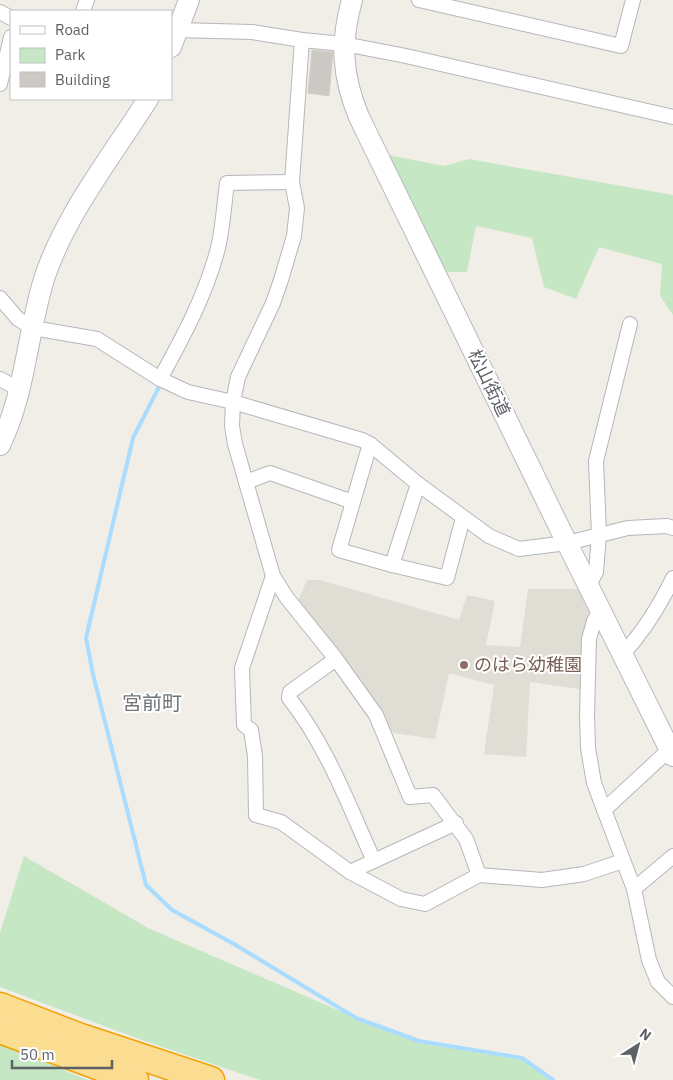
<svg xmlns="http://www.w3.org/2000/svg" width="673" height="1080" font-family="'IBM Plex Sans','Noto Sans JP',sans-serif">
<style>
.education{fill:#e0ddd5}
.green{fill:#c5e7c4}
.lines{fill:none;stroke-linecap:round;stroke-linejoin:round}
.stream{stroke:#a9dcfe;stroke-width:4}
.building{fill:#ccc9c4;stroke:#d5cfc5}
.street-casing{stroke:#b4b7bb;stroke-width:16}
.secondary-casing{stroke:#b5b9be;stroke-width:22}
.highway-casing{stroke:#f3a003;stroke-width:29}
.street{stroke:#fff;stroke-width:14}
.secondary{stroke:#fff;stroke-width:20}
.highway{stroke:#fbdd92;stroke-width:26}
.education-dot{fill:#8d6e63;stroke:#fff;stroke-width:2}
.labels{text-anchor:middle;stroke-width:4;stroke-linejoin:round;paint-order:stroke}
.street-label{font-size:18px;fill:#5e6267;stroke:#fff}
.education-label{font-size:18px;fill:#785e54;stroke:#fff;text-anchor:start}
.quarter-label{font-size:20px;fill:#6f7479;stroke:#fff}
</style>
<rect width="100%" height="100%" fill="#f0eee7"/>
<polygon class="education" points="307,580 320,580 459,620 467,595 495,601 486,645 520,647 528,589 578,589 590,614 580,689 530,682 526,757 484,754 494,685 449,673 435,739 393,733 297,603"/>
<g class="green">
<polygon points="388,155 444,166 469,159 673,195 673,315 660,296 662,264 599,247 576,299 544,287 532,238 476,226 467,272 444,272"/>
<polygon points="24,856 148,928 356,1018 419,1041 522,1058 550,1080 260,1080 139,1039 0,987 0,933"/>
<polygon points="0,1044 10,1048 88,1080 0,1080"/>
</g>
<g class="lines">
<polyline class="stream" points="159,387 133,438 86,638 93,674 146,885 172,910 234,944 356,1018 419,1041 522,1058 553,1080"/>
</g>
<polygon class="building" points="312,50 333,52 329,96 308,93"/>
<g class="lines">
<g class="street-casing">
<g id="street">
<polyline points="419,0 621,46 633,0"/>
<polyline points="83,11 87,0"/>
<polyline points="0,12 11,18"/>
<polyline points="178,30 252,32 302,40 344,44 406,56 673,117"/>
<polyline points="302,40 292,182 297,208 294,236 281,280 273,303 238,377 233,402 232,426 235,444 273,576 242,668 244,725 251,730 255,756 256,815 281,822 350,872 401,899 425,904 479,875 542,880 584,874 623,861"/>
<polyline points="0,84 11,37"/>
<polyline points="0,298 18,319 33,328 97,339 160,379 188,392 233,402 362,440 370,444 418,484 489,536 519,549 567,543 628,528 667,526 673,528"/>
<polyline points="0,379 19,389"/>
<path d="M160 379C183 337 206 295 218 248 223 227 224 205 227 183L292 182"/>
<polyline points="370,444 339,550 392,565 418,484"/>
<polyline points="246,482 270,473 353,502"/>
<polyline points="392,565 447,578 463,518"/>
<polyline points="273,576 287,598 336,659 376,715 410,797 433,795 466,839 479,875"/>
<polyline points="588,587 596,572 599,535 596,461 630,324"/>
<polyline points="600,611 594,621 589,639 587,715 588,748 594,783 634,889 649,960 658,982 673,997"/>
<path d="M623 654C643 632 660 605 673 578"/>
<path d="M336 659 290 692 289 698C327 746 349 806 374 861"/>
<polyline points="604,810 670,749"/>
<polyline points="350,872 456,823"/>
<polyline points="634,889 673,856"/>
</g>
</g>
<g class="secondary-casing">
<g id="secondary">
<path d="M352 0C340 43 342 76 359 117L567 543 673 756"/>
<polyline points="171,47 189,0"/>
<path d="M0 445C26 392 27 332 45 276 67 212 112 156 148 99"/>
</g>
</g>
<g class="highway-casing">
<g id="highway">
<polyline points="0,1006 78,1036 211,1080"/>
<polyline points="0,1030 135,1080"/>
</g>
</g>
<use href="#street" class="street"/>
<use href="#secondary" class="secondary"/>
<use href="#highway" class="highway"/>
</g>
<circle class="education-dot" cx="464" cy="665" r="5"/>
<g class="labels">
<g class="street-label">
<text transform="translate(489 383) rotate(64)" y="6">松山街道</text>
</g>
<g class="education-label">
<text x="474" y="671">のはら幼稚園</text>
</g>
<g class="quarter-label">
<text x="152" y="710">宮前町</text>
</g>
</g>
<rect x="10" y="10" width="162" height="90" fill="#ffffff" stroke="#bfc0c2"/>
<rect x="20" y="26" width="25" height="8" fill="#ffffff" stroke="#bfc0c2"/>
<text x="55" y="35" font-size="15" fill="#5e6267">Road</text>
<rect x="20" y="48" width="25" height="15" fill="#c5e7c4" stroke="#bfc0c2"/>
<text x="55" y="60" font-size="15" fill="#5e6267">Park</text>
<rect x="20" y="72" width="25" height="15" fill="#ccc9c4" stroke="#bfc0c2"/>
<text x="55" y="85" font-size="15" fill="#5e6267">Building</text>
<g transform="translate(638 1045) rotate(36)" stroke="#ffffff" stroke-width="4" paint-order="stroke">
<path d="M0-4L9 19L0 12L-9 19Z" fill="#5e6267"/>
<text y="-8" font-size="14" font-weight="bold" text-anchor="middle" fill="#5e6267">N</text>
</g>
<path d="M12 1060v8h100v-8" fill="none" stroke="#5e6267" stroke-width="2.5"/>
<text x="20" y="1060" font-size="15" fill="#5e6267" stroke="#ffffff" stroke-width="4" paint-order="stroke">50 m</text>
</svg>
